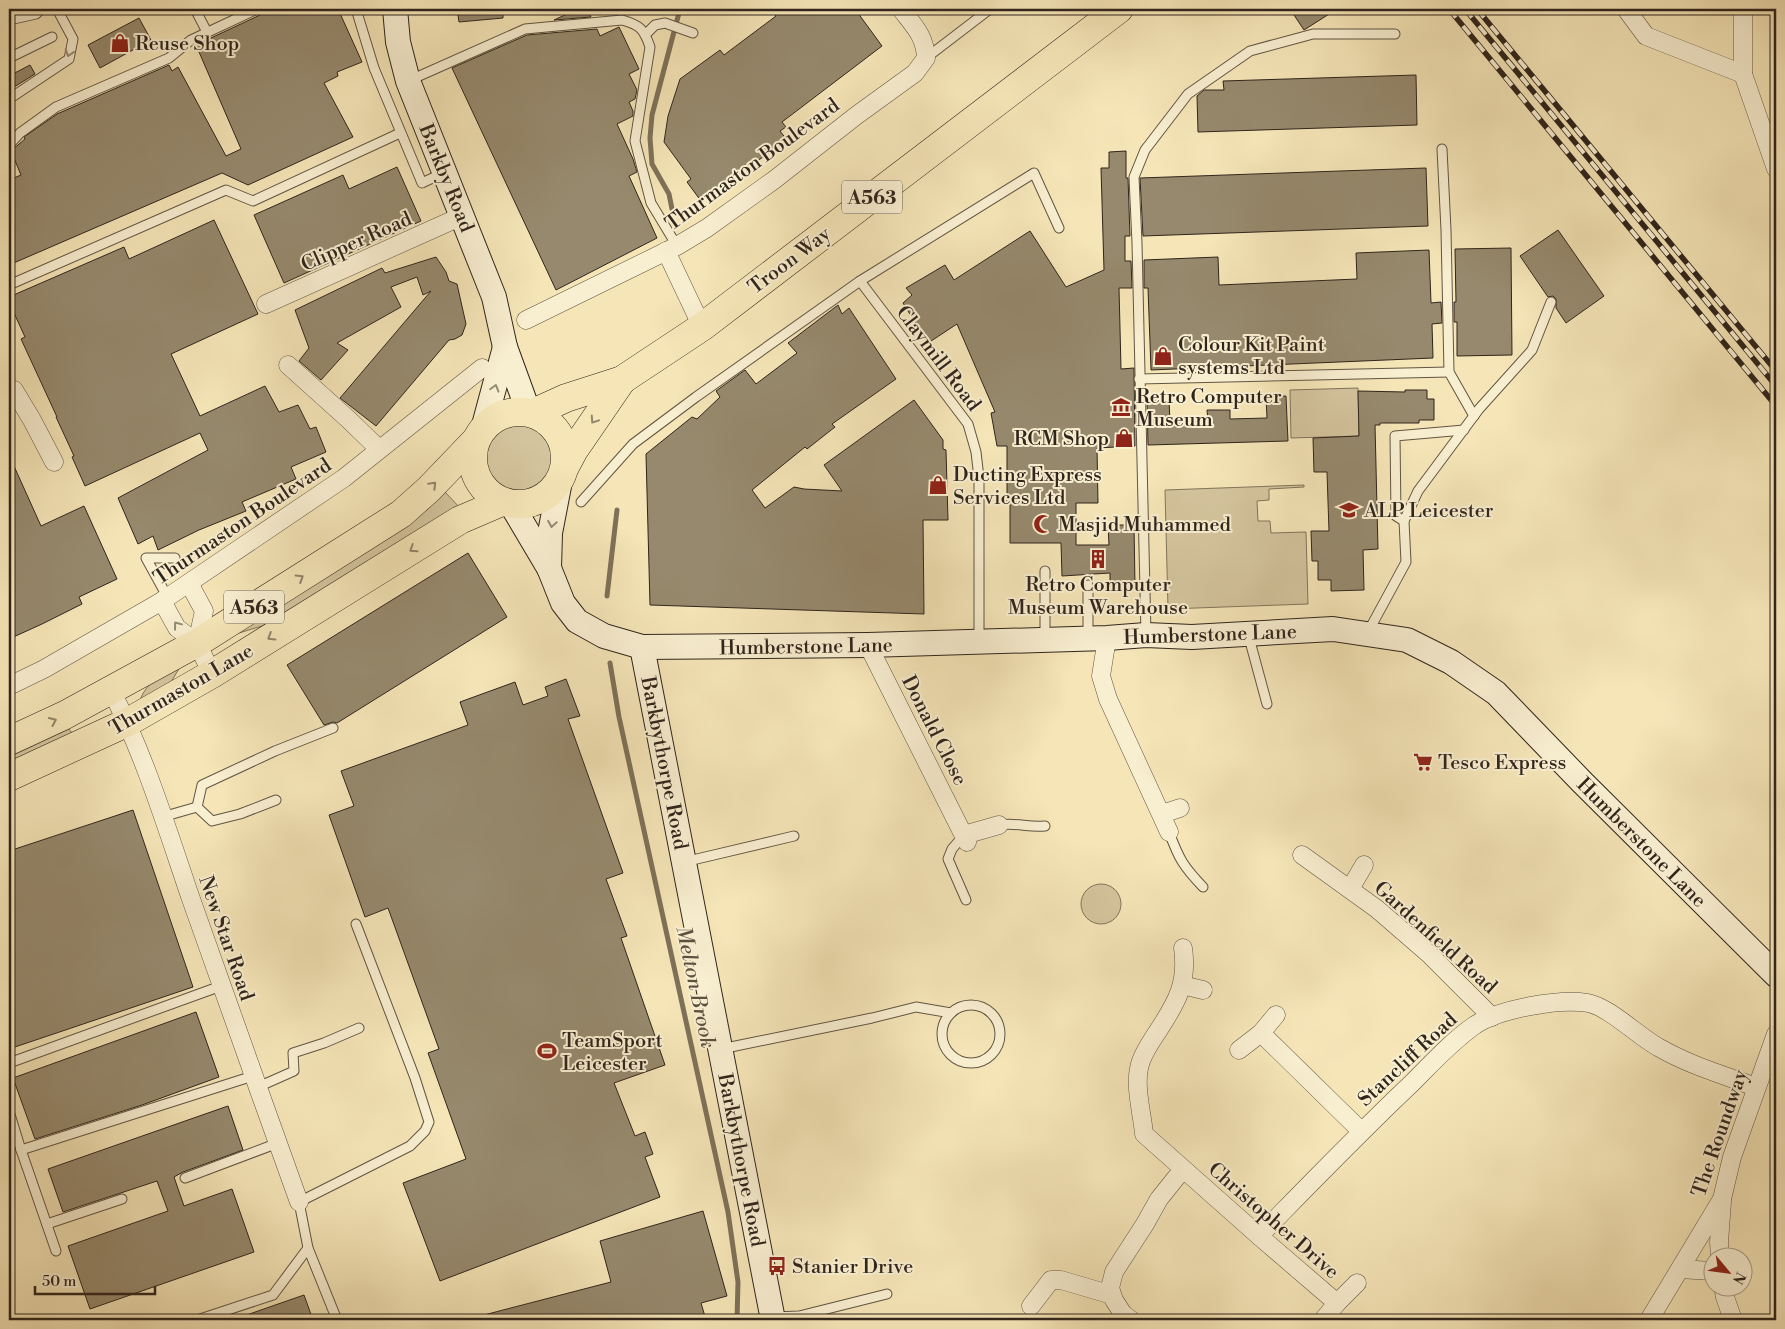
<svg xmlns="http://www.w3.org/2000/svg" width="1785" height="1329" font-family="'Libre Bodoni',serif">
<style>
.green{fill:#d4c49d;stroke:#82745c}
.lines{fill:none;stroke-linecap:round;stroke-linejoin:round}
.stream{stroke:#7e7159;stroke-width:5}
.building{fill:#96896d;stroke:#30251c}
.lane-casing{stroke:#615543;stroke-width:11}
.street-casing{stroke:#615543;stroke-width:19}
.secondary-casing{stroke:#30251c;stroke-width:26}
.highway-casing{stroke:#30251c;stroke-width:29}
.lane{stroke:#f8eed0;stroke-width:9}
.street{stroke:#f8eed0;stroke-width:18}
.secondary{stroke:#f8eed0;stroke-width:24}
.highway{stroke:#f5e5b7;stroke-width:28}
.rail-casing{stroke:#30251c;stroke-width:5.5}
.rail{stroke:#f8eed0;stroke-width:4;stroke-dasharray:11;stroke-linecap:butt}
.oneway{stroke:#948a76}
.oneway2{stroke:#92856a}
.labels{text-anchor:middle;stroke-width:4;stroke-linejoin:round;paint-order:stroke}
.shield{fill:#f8eed0;stroke:#6c6152;stroke-width:1}
.shield-label{font-size:19px;font-weight:bold;fill:#30251c}
.poi-label{font-size:20px;fill:#30251c;stroke:#f8eed0;text-anchor:start}
.street-label{font-size:20px;fill:#30251c;stroke:#f8eed0}
.water-label{font-size:21px;font-style:italic;fill:#5e5140;stroke:#f8eed0}
</style>
<rect width="100%" height="100%" fill="#f5e5b7"/>
<filter id="stains"><feTurbulence type="fractalNoise" baseFrequency=".004" numOctaves="4"/><feColorMatrix values="0 0 0 0 .2 0 0 0 0 .09 0 0 0 0 .02 0 0 0 .5 -.17"/></filter>
<radialGradient id="worn" r=".72"><stop offset=".6" stop-color="#630" stop-opacity="0"/><stop offset="1" stop-color="#630" stop-opacity=".3"/></radialGradient>
<g class="green">
<polygon points="1358,388 1359,436 1291,438 1290,390"/>
<circle cx="518" cy="458" r="35"/>
<polygon points="1304,485 1304,487 1269,489 1269,500 1257,501 1258,521 1270,521 1271,533 1306,532 1308,604 1168,609 1165,490"/>
<polygon points="444,491 463,511 318,593 262,626 239,633 231,632"/>
<path d="M185 659 171 682 139 703C146 680 167 671 185 659Z"/>
<polygon points="69,729 75,737 9,768 9,757"/>
<circle cx="1101" cy="904" r="20"/>
</g>
<g class="lines">
<g class="stream">
<polyline points="672,209 669,194 652,164 650,138 652,115 680,9"/>
<polyline points="607,596 617,510"/>
<polyline points="610,663 619,717 728,1212 738,1282 737,1320"/>
</g>
</g>
<g class="building">
<polygon points="263,9 338,9 362,62 337,72 338,76 324,83 353,137 248,185 222,173 9,265 9,180 21,175 11,151 25,139 24,137 57,114 169,65 172,71 178,67 226,156 241,149 196,45 260,15"/>
<polygon points="457,9 503,9 503,18 459,22"/>
<polygon points="578,9 587,9 591,17 554,20"/>
<polygon points="771,9 855,9 882,46 782,122 786,127 780,131 787,140 701,201 687,182 691,179 664,142 668,116 680,79 720,50 724,55 776,16"/>
<polygon points="1290,9 1337,9 1304,30"/>
<polygon points="139,18 151,40 100,68 88,45"/>
<polygon points="619,27 639,69 629,74 637,90 635,99 629,102 633,111 633,116 617,124 633,159 637,172 629,176 657,238 556,290 452,68 527,35 597,29 600,36"/>
<polygon points="30,65 35,74 14,87 9,76"/>
<polygon points="1416,75 1417,125 1198,132 1197,96 1204,90 1224,90 1223,81"/>
<polygon points="1126,151 1126,178 1128,178 1130,236 1125,236 1125,261 1131,261 1132,288 1119,288 1121,369 1134,368 1135,446 1097,448 1098,503 1076,503 1076,545 1109,545 1108,525 1134,525 1135,586 1110,587 1110,573 1062,576 1061,543 1010,543 1010,503 1007,503 1007,446 997,446 991,413 995,412 957,324 928,343 903,303 912,295 906,288 945,265 954,280 1030,231 1066,287 1104,270 1101,168 1109,168 1109,152"/>
<polygon points="397,167 421,221 284,283 254,215 343,175 349,189"/>
<polygon points="1426,168 1428,226 1143,236 1140,178"/>
<polygon points="214,220 258,314 171,354 200,416 265,386 279,412 298,405 310,429 316,427 326,452 291,467 296,479 242,502 246,511 199,530 158,550 153,536 138,544 118,498 208,450 200,433 85,486 72,457 74,456 56,417 57,417 21,339 25,337 9,302 9,297 124,247 129,259"/>
<polygon points="1558,230 1604,296 1566,323 1556,308 1556,299 1553,296 1548,297 1520,256"/>
<polygon points="1511,248 1512,355 1457,356 1457,322 1454,322 1454,302 1456,302 1455,249"/>
<polygon points="1429,250 1431,303 1441,302 1442,323 1432,324 1433,358 1151,370 1148,288 1144,288 1144,260 1218,257 1219,285 1357,279 1356,253"/>
<polygon points="436,257 446,272 449,281 457,284 466,324 462,335 455,339 449,340 376,426 340,398 431,291 423,295 417,277 391,287 401,307 337,343 348,350 321,380 299,361 309,348 295,310 382,268 385,273"/>
<polygon points="838,305 842,314 849,308 896,379 832,424 835,427 807,449 805,447 752,490 765,508 794,487 804,489 842,491 824,465 914,400 943,440 943,449 946,450 948,520 923,520 924,614 650,605 646,454 692,417 697,419 720,397 716,391 745,370 756,384 797,353 788,343"/>
<polygon points="1405,390 1427,390 1427,399 1434,399 1434,420 1419,420 1419,423 1380,423 1380,425 1375,425 1378,549 1363,550 1364,590 1331,591 1331,580 1318,580 1318,561 1312,561 1311,531 1329,531 1327,472 1314,472 1313,438 1359,436 1358,391 1405,392"/>
<polygon points="1286,396 1288,441 1148,445 1147,400 1169,400 1170,422 1208,421 1207,410 1230,410 1230,419 1267,418 1266,397"/>
<polygon points="9,455 41,526 84,506 117,579 79,597 82,604 42,624 9,639"/>
<polygon points="468,553 507,617 337,723 333,722 324,725 287,665"/>
<polygon points="566,679 580,716 568,719 623,873 606,879 627,936 621,938 665,1065 614,1083 635,1136 645,1132 653,1154 645,1157 660,1197 440,1281 403,1183 466,1159 428,1053 439,1049 388,908 365,917 329,815 354,806 341,771 468,725 460,702 515,682 523,705 548,696 545,687"/>
<polygon points="133,810 193,987 9,1049 9,851"/>
<polygon points="196,1012 219,1077 142,1105 35,1139 13,1078"/>
<polygon points="228,1106 243,1150 183,1172 174,1177 184,1206 232,1189 254,1252 90,1309 68,1246 168,1211 157,1181 63,1212 48,1169"/>
<polygon points="703,1211 727,1296 701,1303 706,1320 480,1320 480,1316 611,1282 600,1241"/>
<polygon points="304,1295 313,1320 238,1320 238,1318"/>
</g>
<g class="lines">
<g class="lane-casing">
<g id="lane">
<polyline points="356,9 374,68 422,183 443,173"/>
<polyline points="196,11 207,32"/>
<polyline points="9,20 36,14 41,9"/>
<polyline points="646,34 655,25 665,23 693,33"/>
<polyline points="9,58 52,37"/>
<polyline points="926,58 990,9"/>
<path d="M408 81 525 29 622 20C640 25 644 29 650 47L635 141 651 203 677 246"/>
<polyline points="9,99 69,59 73,39 57,9"/>
<polyline points="9,145 20,133 56,107 169,58 191,40 257,9"/>
<polyline points="1442,149 1446,230 1449,372 1474,416"/>
<polyline points="860,281 968,424 976,452 979,478 979,641"/>
<polyline points="9,285 226,190 253,201 400,133"/>
<polyline points="1139,379 1449,372"/>
<polyline points="581,502 633,444 696,397 860,281 1034,173 1059,228"/>
<polyline points="1404,521 1396,516 1395,436 1464,430"/>
<polyline points="1045,571 1045,640"/>
<polyline points="168,598 146,558 175,558"/>
<polyline points="1368,632 1406,562 1404,521 1418,491 1479,409 1532,350 1551,302"/>
<polyline points="1248,634 1267,704"/>
<polyline points="1146,635 1137,243 1134,177 1145,150 1188,94 1250,51 1313,34 1395,34"/>
<polyline points="1088,639 1088,585"/>
<polyline points="197,807 202,785 275,751 333,728"/>
<polyline points="162,817 197,807 212,821 240,814 276,800"/>
<path d="M999 825C1015 822 1029 828 1045 826"/>
<path d="M1169 832C1179 859 1183 866 1203 887"/>
<polyline points="964,835 952,849 948,859 966,900"/>
<polyline points="684,862 794,836"/>
<circle cx="971" cy="1034" r="29"/>
<polyline points="721,1049 872,1018 916,1007 951,1013"/>
<polyline points="9,1063 221,986"/>
<polyline points="258,1087 294,1071 293,1053 324,1043 359,1028"/>
<polyline points="9,1111 21,1150 56,1251"/>
<polyline points="21,1150 253,1076"/>
<polyline points="185,1178 278,1143"/>
<polyline points="47,1224 122,1199"/>
<polyline points="773,1317 799,1316 887,1294"/>
<polyline points="197,1320 273,1295 308,1248"/>
<polyline points="337,1320 308,1248 299,1202 410,1146 425,1131 429,1122 415,1078 356,924"/>
</g>
</g>
<g class="street-casing">
<g id="street">
<polyline points="1626,9 1646,36 1743,74"/>
<polyline points="1743,9 1743,74 1776,169"/>
<polyline points="666,251 702,327"/>
<polyline points="266,304 462,216"/>
<path d="M526 320 677 246 707 228 774 180 857 115 915 73 926 58C925 36 914 26 901 9"/>
<polyline points="288,365 348,419 379,449"/>
<polyline points="9,391 14,390 32,420 54,462"/>
<polyline points="189,583 204,611 197,643"/>
<polyline points="162,601 177,628 197,643 212,674"/>
<polyline points="1107,638 1101,676 1108,699 1169,832"/>
<polyline points="868,645 967,842"/>
<polyline points="9,686 44,669 162,601 344,478 482,368"/>
<path d="M111 690C145 756 167 829 191 899 226 1000 263 1101 299 1202"/>
<polyline points="1162,814 1180,808"/>
<polyline points="964,835 999,825"/>
<polyline points="1302,855 1377,909 1429,954 1492,1017"/>
<polyline points="1350,889 1364,865"/>
<path d="M1183 948C1188 983 1177 1002 1158 1031 1152 1040 1145 1050 1141 1061 1133 1083 1142 1111 1144 1134L1259 1236 1337 1303 1323 1320"/>
<polyline points="1182,985 1203,990"/>
<polyline points="1261,1033 1361,1131"/>
<polyline points="1239,1050 1261,1033 1276,1015"/>
<path d="M1259 1236C1309 1185 1359 1133 1411 1084 1431 1064 1452 1041 1475 1025 1500 1009 1559 998 1588 1003 1609 1007 1638 1036 1658 1047 1689 1065 1723 1075 1756 1087"/>
<polyline points="1720,1256 1719,1242 1722,1202"/>
<polyline points="1680,1269 1712,1271"/>
<polyline points="1723,1286 1725,1297 1733,1320"/>
<polyline points="1337,1303 1357,1283"/>
<polyline points="1031,1306 1051,1280 1061,1280 1112,1295"/>
<polyline points="1131,1320 1123,1314 1114,1300 1110,1288 1114,1272 1145,1224 1159,1199 1183,1169"/>
<polyline points="1649,1320 1722,1199 1732,1157 1776,1034"/>
</g>
</g>
<g class="secondary-casing">
<g id="secondary">
<polyline points="395,9 398,42 408,81 494,297 505,347 529,413"/>
<polyline points="483,429 505,347"/>
<polyline points="511,504 549,568 563,603 577,621 604,636 642,647 868,645 1107,638 1146,635 1192,637 1333,629 1407,640 1451,662 1496,693 1582,782 1776,975"/>
<polyline points="549,568 550,533 560,481"/>
<polyline points="642,647 773,1320"/>
</g>
</g>
<g class="highway-casing">
<g id="highway">
<circle cx="519" cy="458" r="46"/>
<polyline points="533,413 566,398 622,380 702,327 1119,9"/>
<polyline points="565,467 574,450 622,380"/>
<polyline points="9,741 65,715 197,643 401,514 429,489 476,440"/>
<polyline points="9,777 128,722 212,674 460,520 502,502"/>
</g>
</g>
<use href="#lane" class="lane"/>
<use href="#street" class="street"/>
<use href="#secondary" class="secondary"/>
<use href="#highway" class="highway"/>
<g class="rail-casing">
<g id="rail">
<polyline points="1449,9 1776,406"/>
<polyline points="1465,9 1776,386"/>
<polyline points="1477,9 1776,371"/>
</g>
</g>
<use href="#rail" class="rail"/>
</g>
<defs><path id="oneway-chevron" d="M-2-3.5L2.5 0L-2 3.5" fill="none" stroke-width="1.6" stroke-linecap="round" stroke-linejoin="round" transform="scale(1.25)"/></defs>
<g class="oneway">
<use href="#oneway-chevron" transform="translate(69 53) rotate(108)"/>
<use href="#oneway-chevron" transform="translate(495 388) rotate(-74)"/>
<use href="#oneway-chevron" transform="translate(552 524) rotate(100)"/>
<use href="#oneway-chevron" transform="translate(177 625) rotate(-127)"/>
</g>
<g class="oneway2">
<use href="#oneway-chevron" transform="translate(594 420) rotate(124)"/>
<use href="#oneway-chevron" transform="translate(433 485) rotate(-45)"/>
<use href="#oneway-chevron" transform="translate(413 549) rotate(147)"/>
<use href="#oneway-chevron" transform="translate(300 578) rotate(-32)"/>
<use href="#oneway-chevron" transform="translate(271 637) rotate(148)"/>
<use href="#oneway-chevron" transform="translate(53 721) rotate(-24)"/>
</g>
<defs>
<g id="shop-bare" transform="scale(1.5)"><path d="M-5-2.5h2.3a2.7 3.5 0 0 1 5.4 0H5L5.5 6h-11ZM-1.5-2.5h3a1.5 2.3 0 0 0-3 0Z" fill="#8f2418" stroke="#f8eed0" stroke-width="2.5" paint-order="stroke"/></g>
<g id="museum-bare" transform="scale(1.5)"><path d="M0-6L6-3V-2H-6V-3ZM-5-1h2V3h-2ZM-1-1h2V3h-2ZM3-1h2V3H3ZM-6 4H6V6H-6Z" fill="#8f2418" stroke="#f8eed0" stroke-width="2.5" paint-order="stroke"/></g>
<g id="school-bare" transform="scale(1.5)"><path d="M0-5L7-2L0 1L-7-2ZM-4 1L0 2.5L4 1V4Q0 6-4 4Z" fill="#8f2418" stroke="#f8eed0" stroke-width="2.5" paint-order="stroke"/></g>
<g id="mosque-bare" transform="scale(1.5)"><path d="M3.5-4.9A6 6 0 1 0 3.5 4.9A5 5 0 1 1 3.5-4.9Z" fill="#8f2418" stroke="#f8eed0" stroke-width="2.5" paint-order="stroke"/></g>
<g id="building-bare" transform="scale(1.5)"><path d="M-4-6H4V6H1V3H-1V6H-4ZM-2.5-4.3h1.7v1.8h-1.7ZM.8-4.3h1.7v1.8H.8ZM-2.5-1h1.7V.8h-1.7ZM.8-1h1.7V.8H.8Z" fill="#8f2418" stroke="#f8eed0" stroke-width="2.5" paint-order="stroke"/></g>
<g id="supermarket-bare" transform="scale(1.5)"><path d="M-6-5.5h2.5l.6 2H6L4.5 2H-2.5L-4.4-4H-6ZM-1.5 3.2a1.3 1.3 0 1 0 .1 0ZM3 3.2a1.3 1.3 0 1 0 .1 0Z" fill="#8f2418" stroke="#f8eed0" stroke-width="2.5" paint-order="stroke"/></g>
<g id="stadium-bare" transform="scale(1.5)"><path d="M0-5a6.5 5 0 1 0 0 10a6.5 5 0 1 0 0-10ZM-3.5-1.8h7v3.6h-7Z" fill="#8f2418" stroke="#f8eed0" stroke-width="2.5" paint-order="stroke"/></g>
<g id="bus-bare" transform="scale(1.5)"><path d="M-5-6H5V4H4V6H2V4H-2V6H-4V4H-5ZM-3.5-4V0h7V-4ZM-3.5 1.2v1.5H-2V1.2ZM2 1.2v1.5H3.5V1.2Z" fill="#8f2418" stroke="#f8eed0" stroke-width="2.5" paint-order="stroke"/></g>
</defs>
<g fill-rule="evenodd">
<use href="#shop-bare" x="120" y="43"/>
<use href="#shop-bare" x="1163" y="356"/>
<use href="#museum-bare" x="1121" y="407"/>
<use href="#shop-bare" x="1124" y="438"/>
<use href="#shop-bare" x="938" y="485"/>
<use href="#school-bare" x="1349" y="510"/>
<use href="#mosque-bare" x="1043" y="524"/>
<use href="#building-bare" x="1098" y="559"/>
<use href="#supermarket-bare" x="1423" y="762"/>
<use href="#stadium-bare" x="547" y="1051"/>
<use href="#bus-bare" x="777" y="1266"/>
</g>
<g class="labels">
<g class="shield">
<rect x="842" y="180.5" width="60" height="33" rx="4"/>
<rect x="224" y="590.5" width="60" height="33" rx="4"/>
</g>
<g class="shield-label">
<text x="872" y="204">A563</text>
<text x="254" y="614">A563</text>
</g>
<g class="poi-label">
<text x="135" y="50">Reuse Shop</text>
<text x="1178" y="351">Colour Kit Paint<tspan x="1178" dy="23">systems Ltd</tspan></text>
<text x="1136" y="403">Retro Computer<tspan x="1136" dy="23">Museum</tspan></text>
<text x="1109" y="445" text-anchor="end">RCM Shop</text>
<text x="953" y="481">Ducting Express<tspan x="953" dy="23">Services Ltd</tspan></text>
<text x="1364" y="517">ALP Leicester</text>
<text x="1058" y="531">Masjid Muhammed</text>
<text x="1098" y="591" text-anchor="middle">Retro Computer<tspan x="1098" dy="23">Museum Warehouse</tspan></text>
<text x="1438" y="769">Tesco Express</text>
<text x="562" y="1047">TeamSport<tspan x="562" dy="23">Leicester</tspan></text>
<text x="792" y="1273">Stanier Drive</text>
</g>
<g class="street-label">
<text transform="translate(752 164) rotate(-36)" y="7">Thurmaston Boulevard</text>
<text transform="translate(447 178) rotate(68)" y="7">Barkby Road</text>
<text transform="translate(356 241) rotate(-24)" y="7">Clipper Road</text>
<text transform="translate(789 260) rotate(-37)" y="7">Troon Way</text>
<text transform="translate(939 358) rotate(53)" y="7">Claymill Road</text>
<text transform="translate(242 521) rotate(-34)" y="7">Thurmaston Boulevard</text>
<text transform="translate(1210 634) rotate(-2)" y="7">Humberstone Lane</text>
<text transform="translate(806 646) rotate(-1)" y="7">Humberstone Lane</text>
<text transform="translate(181 689) rotate(-30)" y="7">Thurmaston Lane</text>
<text transform="translate(935 730) rotate(63)" y="7">Donald Close</text>
<text transform="translate(665 763) rotate(79)" y="7">Barkbythorpe Road</text>
<text transform="translate(1642 842) rotate(45)" y="7">Humberstone Lane</text>
<text transform="translate(1436 937) rotate(42)" y="7">Gardenfield Road</text>
<text transform="translate(227 938) rotate(71)" y="7">New Star Road</text>
<text transform="translate(1407 1059) rotate(-43)" y="7">Stancliff Road</text>
<text transform="translate(1719 1133) rotate(-71)" y="7">The Roundway</text>
<text transform="translate(742 1160) rotate(79)" y="7">Barkbythorpe Road</text>
<text transform="translate(1274 1220) rotate(41)" y="7">Christopher Drive</text>
</g>
<g class="water-label">
<text transform="translate(696 987) rotate(78)" y="7">Melton Brook</text>
</g>
</g>
<rect width="1785" height="1329" fill="none" stroke="#f5e5b7" stroke-width="30"/>
<rect x="10" y="10" width="1765" height="1309" fill="none" stroke="#30251c" stroke-width="2.5"/>
<rect x="15" y="15" width="1755" height="1299" fill="none" stroke="#30251c"/>
<g transform="translate(1728 1272) rotate(119)"><circle r="24" fill="#f8eed0" stroke="#a89e88"/>
<path d="M0-4L9 19L0 12L-9 19Z" fill="#8f2418"/>
<text y="-8" font-size="14" font-weight="bold" text-anchor="middle" fill="#30251c">N</text>
</g>
<path d="M35 1286v8h120v-8" fill="none" stroke="#30251c" stroke-width="2.5"/>
<text x="42" y="1286" font-size="15" fill="#30251c" stroke="#f8eed0" stroke-width="4" paint-order="stroke">50 m</text>
<rect width="100%" height="100%" filter="url(#stains)"/>
<rect width="100%" height="100%" fill="url(#worn)"/>
</svg>
